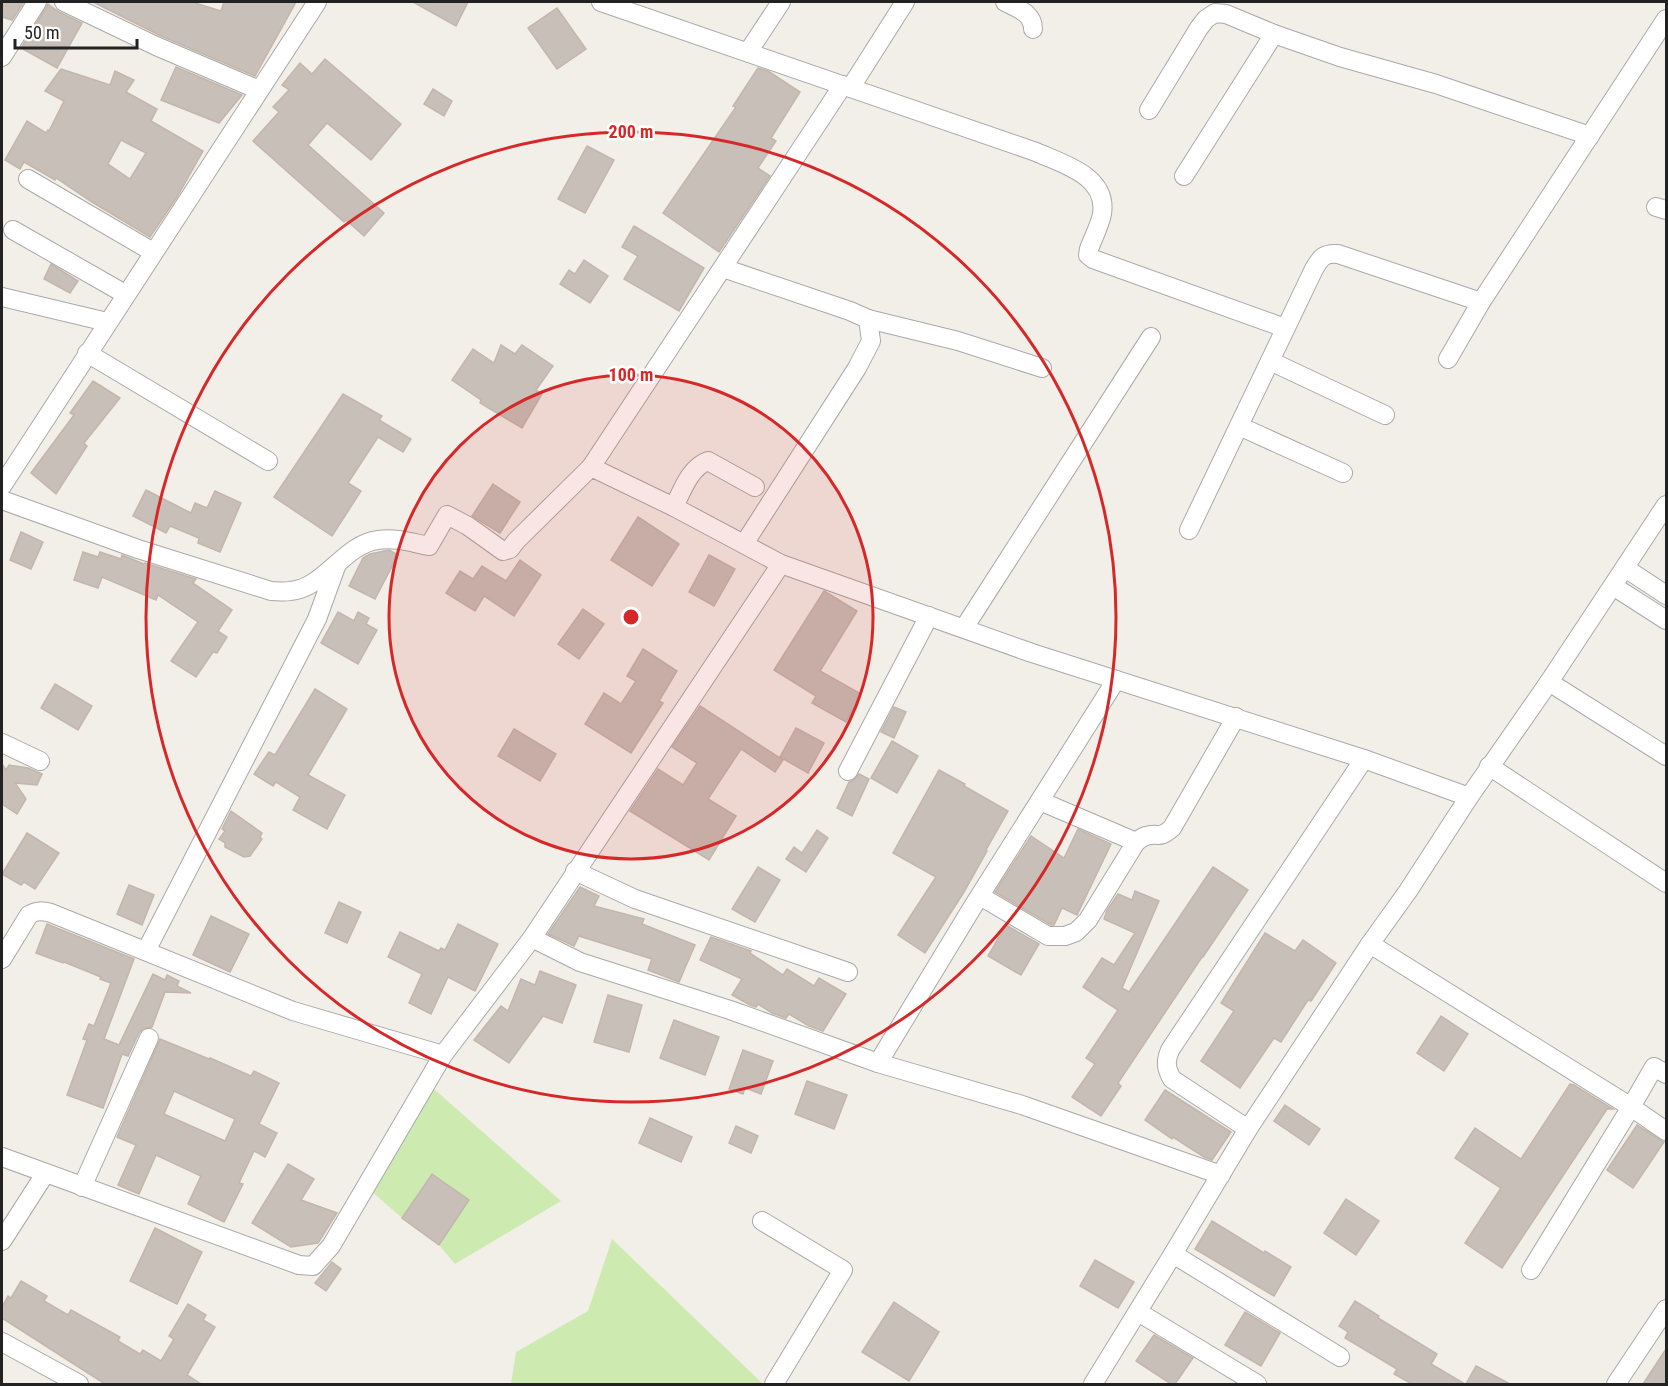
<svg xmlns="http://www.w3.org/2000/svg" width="1668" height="1386" font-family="'Roboto Condensed',sans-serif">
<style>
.grass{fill:#cdebb0}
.building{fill:#c7bfb8;stroke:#c4b6ab;stroke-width:1.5;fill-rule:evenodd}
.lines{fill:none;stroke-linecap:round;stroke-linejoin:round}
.minor-casing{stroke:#a9a9a9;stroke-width:20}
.minor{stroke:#fff;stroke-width:18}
.ring{fill:none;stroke:#d62828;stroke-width:3}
.centre{fill:#d62828;stroke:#fff;stroke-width:3}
.ring-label{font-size:18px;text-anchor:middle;font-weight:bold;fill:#d62828;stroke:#fff;stroke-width:5;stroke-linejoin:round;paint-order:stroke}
</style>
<rect width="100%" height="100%" fill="#f2efe9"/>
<g class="grass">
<polygon points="434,1089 561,1201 455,1264 439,1245 469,1200 431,1174 402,1218 371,1191"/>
<polygon points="612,1239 763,1384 511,1384 516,1352 588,1311"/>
</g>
<g class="building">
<polygon points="2,2 24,2 12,20 2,17"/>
<polygon points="93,2 192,2 221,11 224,2 296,2 255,76 161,36"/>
<polygon points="413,2 468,2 456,26"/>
<polygon points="48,4 59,12 82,23 57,68 21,48"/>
<polygon points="557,8 586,49 557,69 528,28"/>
<polygon points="325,59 401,124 371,160 327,123 308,145 384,213 364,236 346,220 344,222 253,141 279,112 273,107 289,90 282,85 300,63 312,74"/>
<polygon points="176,67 242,95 219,123 161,100"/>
<polygon points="758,68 768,71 800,92 771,138 776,141 758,168 770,176 719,252 663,213 736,107 733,106"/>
<path d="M61 69 110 85 115 71 134 80 126 92 157 109 151 121 203 151 177 197 150 237 92 202 56 178 55 180 24 162 20 169 5 160 27 121 46 133 48 130 49 131 64 101 45 91ZM121 140 146 153 130 179 108 164Z"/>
<polygon points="433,89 452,101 444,116 424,104"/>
<polygon points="587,146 614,160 585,213 558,199"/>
<polygon points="634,226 704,268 679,311 624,279 638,256 622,247"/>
<polygon points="584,260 608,276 590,303 560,284 569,270 575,274"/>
<polygon points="51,264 78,281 70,293 44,279"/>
<polygon points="501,345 515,354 522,345 553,366 536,390 542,394 522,428 480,403 481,400 452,380 473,349 494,363"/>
<polygon points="93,381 120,398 84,443 87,446 56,494 31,473 74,415 70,413"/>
<polygon points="343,394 382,416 379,420 411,439 403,452 378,437 348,483 361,491 332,536 274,497"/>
<polygon points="493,484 520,502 500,533 472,516"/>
<polygon points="146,490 191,513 195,503 207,508 215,491 241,503 220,552 198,543 199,538 170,526 166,533 133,516"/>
<polygon points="638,517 679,544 652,586 611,560"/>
<polygon points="21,532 43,542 31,569 10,560"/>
<polygon points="389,550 398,555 375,599 349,586 363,558 370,554"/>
<polygon points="83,552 98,557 100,552 121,559 122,555 144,564 145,563 196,579 193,583 232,610 218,631 227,637 217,653 213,652 196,677 171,661 198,622 158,595 156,600 102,577 98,588 74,580"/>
<polygon points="709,555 735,569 714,606 689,592"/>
<polygon points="520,560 541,575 514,616 484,596 475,611 446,593 460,571 473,579 482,566 506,581"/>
<polygon points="824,591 857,611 820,671 861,694 846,722 812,703 816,696 774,670"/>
<polygon points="583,609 604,624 579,659 558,644"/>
<polygon points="338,612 354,621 358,612 369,618 366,624 377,630 358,664 321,643"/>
<polygon points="643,649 677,671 659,701 663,703 631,753 585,724 604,693 621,704 636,681 627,676"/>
<polygon points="55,684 92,706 78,730 41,708"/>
<polygon points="315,689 347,709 308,775 345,795 327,829 293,810 300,797 276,782 273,786 254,774 269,752 275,755"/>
<polygon points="700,706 783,760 775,772 741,749 708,799 736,816 709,860 630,811 658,769 683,785 697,763 672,747"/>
<polygon points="894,707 906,712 894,738 881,732"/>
<polygon points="796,728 824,743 808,773 780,757"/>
<polygon points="514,729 556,754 540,781 498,756"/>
<polygon points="892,741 918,756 897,793 871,778"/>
<polygon points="2,764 6,770 9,765 28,768 42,774 37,785 15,783 26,799 17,814 2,804"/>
<polygon points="939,770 965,784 964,786 1008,811 986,850 987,851 964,892 925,953 898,935 936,877 893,853"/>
<polygon points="859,774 869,779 852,816 837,808 849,782 854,780"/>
<polygon points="231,811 262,833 260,837 262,839 250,856 244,857 225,847 225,843 219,839 225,831 222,829"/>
<polygon points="1078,829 1111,844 1077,915 1062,908 1054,925 1051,925 995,892 1031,836 1064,858"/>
<polygon points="817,830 828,838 806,872 786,859 794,847 802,853"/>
<polygon points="27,833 59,853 35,889 24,882 21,885 2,874"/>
<polygon points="758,867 780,880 755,922 732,909"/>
<polygon points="1213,867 1248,890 1203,957 1202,957 1118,1083 1121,1086 1101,1116 1072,1097 1095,1064 1086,1058 1118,1010 1083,987 1102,958 1114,965 1135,933 1104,919 1107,910 1118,894 1132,900 1135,891 1159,901 1122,988 1129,992"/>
<polygon points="129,885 154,895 142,925 117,914"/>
<polygon points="580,887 599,896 594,906 644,919 642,924 695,945 679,982 648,970 652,959 579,936 574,946 548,934"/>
<polygon points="339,902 361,912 347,943 325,933"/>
<polygon points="211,916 249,934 230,972 193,955"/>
<polygon points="47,924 134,959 104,1039 119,1045 153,974 165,980 167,975 179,981 177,986 191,993 165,992 152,1027 143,1029 139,1033 128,1056 122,1054 103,1108 67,1095 87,1040 83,1039 89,1024 94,1026 111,983 100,979 101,977 64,962 63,963 36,953"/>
<polygon points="458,924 498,944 475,991 448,977 431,1014 409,1003 422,974 388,957 400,932 439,951 441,948 445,950"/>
<polygon points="1006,925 1039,944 1021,975 988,956"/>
<polygon points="1265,933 1295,951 1303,940 1336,963 1311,1001 1308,1000 1281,1042 1274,1038 1240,1088 1201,1061 1234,1011 1221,1003"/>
<polygon points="711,937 751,951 750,953 783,975 787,969 814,986 819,978 846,994 823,1031 809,1026 789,1014 786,1018 772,1013 758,1004 756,1007 750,1005 732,995 742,979 700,960"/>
<polygon points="540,971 576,985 562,1023 543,1016 509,1063 474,1040 501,1006 508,1011 521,979 535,985"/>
<polygon points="608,995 642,1005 629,1052 594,1042"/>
<polygon points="1441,1016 1468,1034 1444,1071 1417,1053"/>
<polygon points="674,1020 719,1037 705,1075 660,1058"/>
<path d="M160 1039 209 1059 210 1058 251 1076 254 1071 279 1083 259 1124 277 1133 265 1157 254 1151 239 1183 243 1184 224 1222 188 1204 201 1176 156 1155 139 1194 118 1185 136 1145 117 1137ZM174 1091 235 1119 225 1141 164 1114Z"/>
<polygon points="743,1050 773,1061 761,1094 745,1088 743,1094 729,1089"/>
<polygon points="807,1081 847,1095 834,1129 795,1114"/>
<polygon points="1570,1084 1574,1085 1613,1109 1607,1109 1502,1268 1465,1243 1501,1188 1455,1158 1475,1128 1521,1159"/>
<polygon points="1165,1090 1231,1132 1212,1160 1204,1157 1173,1137 1172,1139 1145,1120"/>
<polygon points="1285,1105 1320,1129 1309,1145 1274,1121"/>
<polygon points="650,1118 692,1137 681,1162 639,1143"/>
<polygon points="1637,1125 1664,1142 1633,1188 1607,1170"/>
<polygon points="736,1126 758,1136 751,1153 729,1143"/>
<polygon points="288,1164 314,1179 301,1200 337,1213 318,1243 291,1247 252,1223"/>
<polygon points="432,1174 469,1200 439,1245 402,1218"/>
<polygon points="1346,1199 1379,1221 1356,1255 1324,1233"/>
<polygon points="1212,1221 1264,1253 1265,1251 1291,1267 1274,1296 1195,1249"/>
<polygon points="155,1228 202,1252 177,1304 130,1281"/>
<polygon points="1095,1260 1134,1282 1118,1308 1080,1286"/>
<polygon points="332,1262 341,1269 326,1291 315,1283"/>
<polygon points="21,1281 47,1296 44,1301 68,1315 71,1310 120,1337 118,1341 140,1354 143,1350 161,1361 174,1339 169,1336 188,1304 206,1315 203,1320 215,1327 187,1375 201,1384 105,1384 2,1318 2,1307 8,1296 11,1298"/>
<polygon points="1355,1301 1379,1316 1378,1318 1437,1354 1431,1364 1465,1384 1412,1384 1394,1374 1397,1369 1345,1338 1348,1332 1339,1326"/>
<polygon points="894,1302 939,1332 909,1381 862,1352"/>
<polygon points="1245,1312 1280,1333 1261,1366 1225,1345"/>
<polygon points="1154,1335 1193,1358 1175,1384 1171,1384 1136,1361"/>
<polygon points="1666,1349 1666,1384 1643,1384"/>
<polygon points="1476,1366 1510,1384 1466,1384"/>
</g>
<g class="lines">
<g class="minor-casing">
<g id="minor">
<polyline points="64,2 156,46 259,90"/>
<path d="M601 2 1036 152C1063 164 1108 176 1102 214 1100 225 1093 238 1089 249L1088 255 1093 259 1285 328"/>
<path d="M1005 2C1017 8 1033 13 1033 29"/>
<polyline points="748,52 781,2"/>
<polyline points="2,57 37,2"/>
<polyline points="851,87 905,2"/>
<polyline points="1149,110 1199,28 1206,19 1215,13 1226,14 1274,34 1340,57 1436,84 1590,136"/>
<polyline points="1184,176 1274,34"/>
<polyline points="28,179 153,252"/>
<polyline points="1656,207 1666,210"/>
<polyline points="13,230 125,294"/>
<polyline points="723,268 850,311 868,319 871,341 857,368 744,544"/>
<polyline points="2,297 107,322"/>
<polyline points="868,319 958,341 1042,368"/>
<polyline points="87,353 268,461"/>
<polyline points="1448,359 1481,302 1666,19"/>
<polyline points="1270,361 1385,415"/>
<polyline points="1239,426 1343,473"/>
<polyline points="591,467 843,85"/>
<polyline points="2,486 317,2"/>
<path d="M2 500 138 549 271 591C277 591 284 592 290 591 325 588 344 544 378 540 395 537 413 543 429 546L447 515 468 526 503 551 510 549 516 541 591 467 674 507 781 564 1032 653 1364 759 1469 797"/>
<path d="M674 507C682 491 690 467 708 461L755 487"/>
<path d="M1189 530 1314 269C1321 257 1324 253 1338 254L1481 302"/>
<polyline points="1625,568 1666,595"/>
<polyline points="1613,586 1666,620"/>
<polyline points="964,628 1151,337"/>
<polyline points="1549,682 1666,756"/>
<polyline points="2,743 40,761"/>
<polyline points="1489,766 1666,883"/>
<polyline points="848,771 929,616"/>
<polyline points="1040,801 1136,842"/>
<polyline points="575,871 635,899 848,972"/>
<path d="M980 896 1048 936H1065L1076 932 1088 920 1136 842C1139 840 1142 837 1146 836 1159 832 1158 840 1172 828L1236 717"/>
<polyline points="532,938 580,962 730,1010 878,1063 1022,1105 1221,1175"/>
<polyline points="1370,944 1631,1107 1666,1131"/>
<polyline points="146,951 317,619 337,564"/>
<path d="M2 959 29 915C37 910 42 911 51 913L293 1011 443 1055"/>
<polyline points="878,1063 972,908 1116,680"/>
<path d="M1248 1129 1172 1079C1166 1068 1165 1062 1170 1050L1364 759"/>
<polyline points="2,1157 299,1265 313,1266 331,1246 443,1055 532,938 781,564"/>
<polyline points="82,1187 149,1038"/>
<polyline points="762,1221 843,1270 774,1384"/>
<polyline points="2,1241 45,1174"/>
<polyline points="1173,1254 1340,1357"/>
<polyline points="1531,1270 1631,1107 1654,1067 1666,1074"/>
<polyline points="1138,1312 1257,1384"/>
<polyline points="2,1342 79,1384"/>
<polyline points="1093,1384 1173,1254 1248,1129 1370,944 1408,891 1469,797 1549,682 1666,505"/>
<polyline points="1616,1384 1666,1309"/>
</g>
</g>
<use href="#minor" class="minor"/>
</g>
<circle cx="631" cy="617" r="242" fill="#d62828" fill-opacity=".12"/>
<g class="ring">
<circle cx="631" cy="617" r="242"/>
<circle cx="631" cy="617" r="485"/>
</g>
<circle cx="631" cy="617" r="9" class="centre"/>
<g class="ring-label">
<text x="631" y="138">200 m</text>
<text x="631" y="381">100 m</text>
</g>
<rect width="1668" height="1386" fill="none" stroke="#222222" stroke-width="6"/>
<path d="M15 39v9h122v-9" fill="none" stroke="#222222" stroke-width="3"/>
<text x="24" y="39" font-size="18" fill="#222222" stroke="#ffffff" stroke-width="4.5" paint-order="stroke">50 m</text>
</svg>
